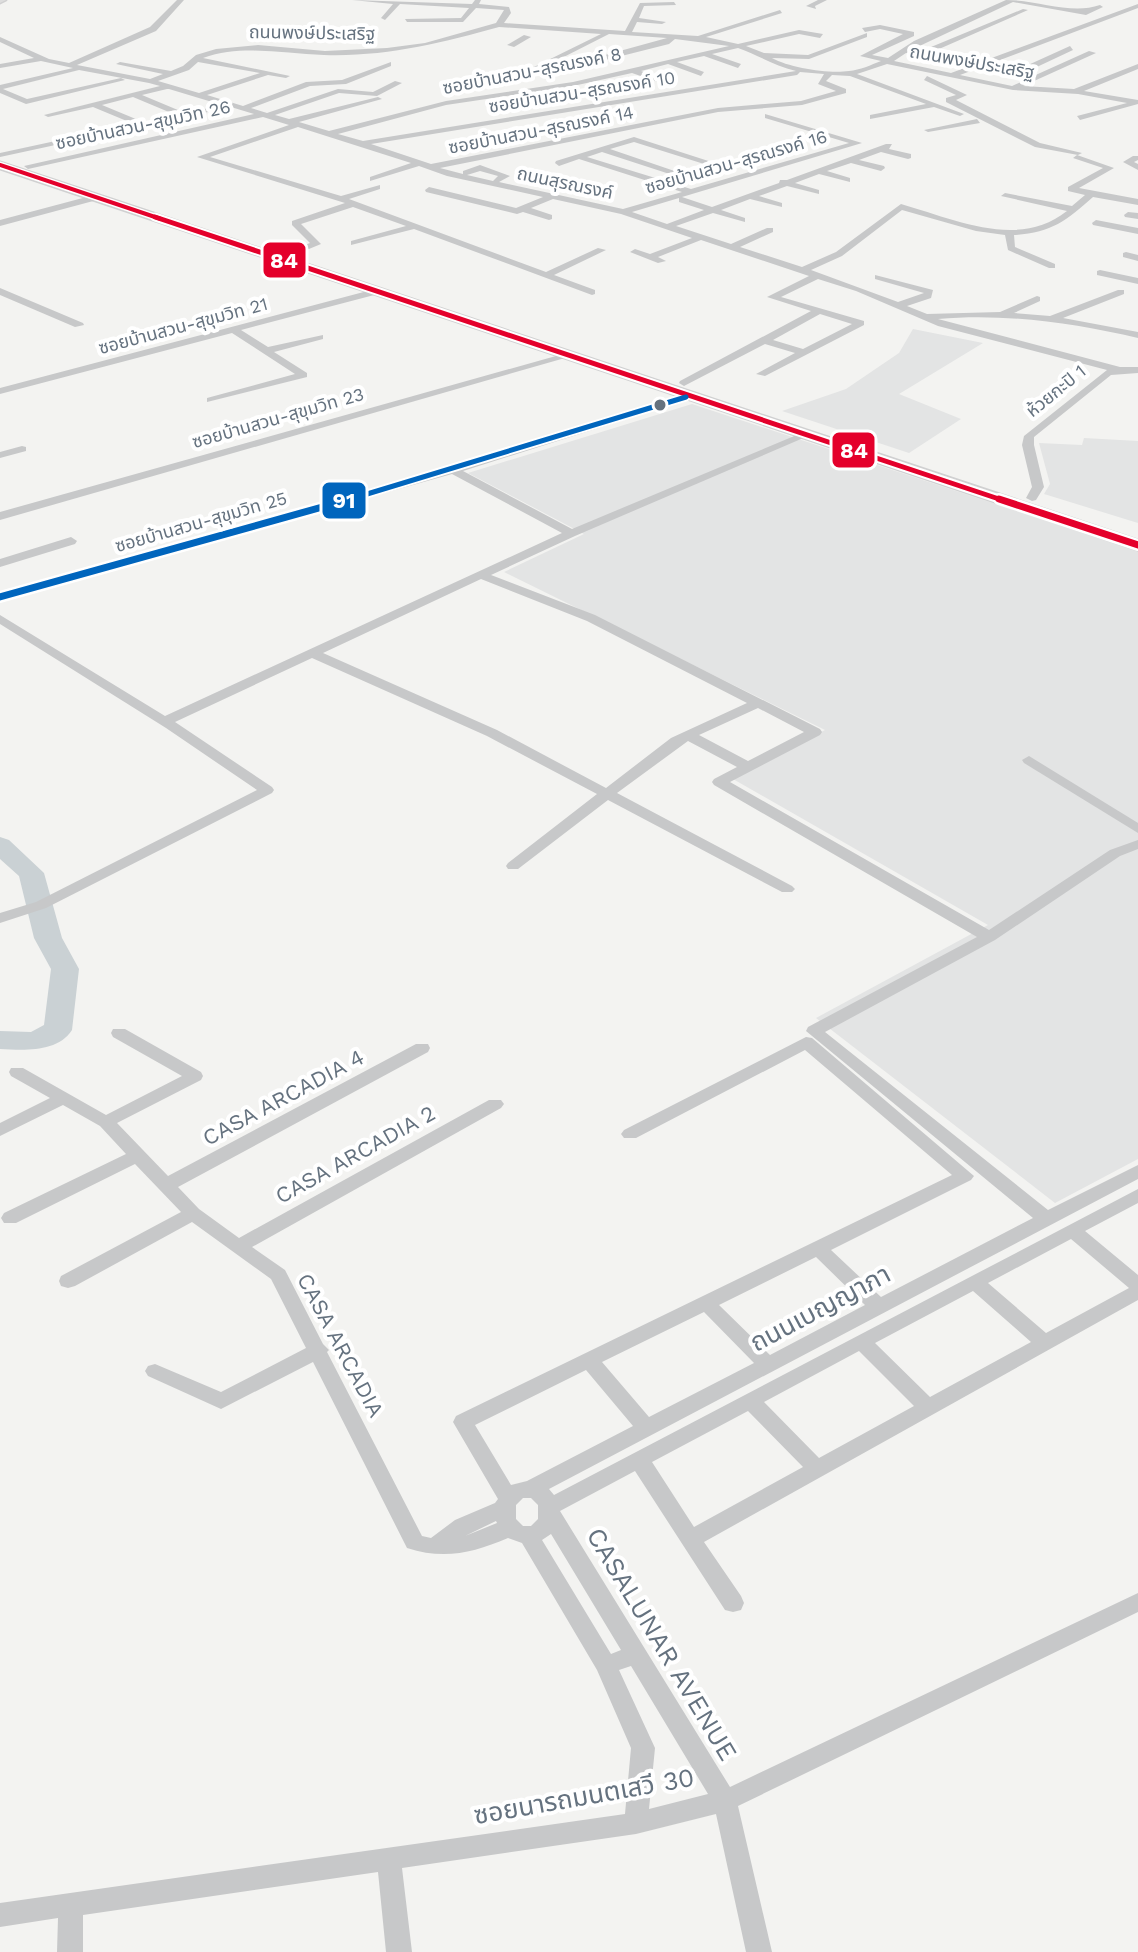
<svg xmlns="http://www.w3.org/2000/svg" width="1138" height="1952" font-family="'Work Sans','Noto Sans Thai',sans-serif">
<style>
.built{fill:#e3e4e4}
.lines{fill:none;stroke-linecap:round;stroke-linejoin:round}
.river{fill:#cad1d4;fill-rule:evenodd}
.major-casing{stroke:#d0d0d1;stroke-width:3}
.minor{fill:#c7c8c9;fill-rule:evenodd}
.major{fill:#ddd;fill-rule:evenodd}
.bus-1-far2-casing{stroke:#fff;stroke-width:7}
.bus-1-far1-casing{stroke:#fff;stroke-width:9}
.bus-1-casing{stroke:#fff;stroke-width:12}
.bus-2-far1-casing{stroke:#fff;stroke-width:9}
.bus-2-casing{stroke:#fff;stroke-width:12}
.bus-1-far2{stroke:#e4002b;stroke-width:4}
.bus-1-far1{stroke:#e4002b;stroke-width:5}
.bus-1{stroke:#e4002b;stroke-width:7}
.bus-2-far1{stroke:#0065bd;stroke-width:5}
.bus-2{stroke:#0065bd;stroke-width:7}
.bus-dot{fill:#65727f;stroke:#fff;stroke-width:3}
.labels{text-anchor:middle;stroke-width:8;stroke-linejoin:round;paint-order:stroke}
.far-street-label{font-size:18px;fill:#65727f;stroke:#fff}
.street-label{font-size:22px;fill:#65727f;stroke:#fff}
.near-street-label{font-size:26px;fill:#65727f;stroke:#fff}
.line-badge{stroke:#fff;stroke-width:3}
.badge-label{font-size:22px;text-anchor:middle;font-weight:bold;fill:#fff}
</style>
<rect width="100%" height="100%" fill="#f3f3f1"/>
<g class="built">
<polygon points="913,329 983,343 899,394 961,419 909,453 782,411 846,389 899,353"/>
<polygon points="692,404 1138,551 1138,1159 1055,1203 816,1018 988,925 733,779 825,730 504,572 584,534 468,473"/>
<polygon points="1084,438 1138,441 1138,523 1044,494 1050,484 1039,443 1082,445"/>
</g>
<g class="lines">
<path class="river" d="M0 837 9 840 44 873 62 938 79 969 72 1030C57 1053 24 1050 0 1049V1031L31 1032 44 1025 51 969 34 938 19 876 0 859Z"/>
<g class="major-casing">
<g id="major">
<polygon points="0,0 6,0 0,3"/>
<polygon points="0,162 1138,540 1138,550 0,169"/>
</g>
</g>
<g class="minor">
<path d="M177 0H184L156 31 77 65 150 79 163 74 116 64 120 62 171 71 183 66 196 55 216 49 258 45 325 51 387 48 425 43 496 23 504 10 476 8 463 22H407L405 19 461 18 469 8 400 4 385 20 381 18 393 4 352 0 472 4 475 0H481L479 4 509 7 511 13 504 23 625 31 640 3 674 2 676 5 644 6 639 18 666 22 662 24 637 22 632 32 698 36 780 10 782 13 706 37 738 44 799 30 823 34 820 38 799 34 746 46 764 53 808 55 867 33V37L809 59 772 58C790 68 829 74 849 71 860 70 871 65 881 61L860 56 903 34 880 29 865 32 862 28 880 25 914 32V36L872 55 888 58 914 41 1006 0C1038 0 1071 15 1100 5L1103 7 1086 15 1013 2 911 50 919 52 1023 9 1028 10 923 56 906 53 894 61 951 73 1138 4V8L960 75 1012 86 1023 81 1017 70 1070 46 1073 50 1024 73 1029 78 1089 51 1096 53 1023 86 1074 89 1138 64V69L1084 91 1138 100V104L1080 120 1077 116 1127 103 1078 94 1013 90 887 64 857 74 964 114 960 116 934 107 870 119V115L926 104 850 76 832 75 826 81 846 89V93L802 105 718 112 440 168 463 174V171L480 165 510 176 499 182 623 209 682 192 579 159 559 166 555 163 556 161 634 137 727 167 720 169 634 142 610 149 695 178 688 180 602 152 587 157 691 189 849 143 765 118V114L862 143 682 197 712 207 779 183 780 180H787L886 144H892L889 149 911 154V158L908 159 881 152 859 160 884 166 885 168 881 171 851 163 827 171 850 178V182L819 174 795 183 819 190V194L787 186 759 196 782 203V207L750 199 721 210 745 218V222L713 213 676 226 731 244 767 228H773V232L740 247 802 267 836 252 901 204C954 219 1018 250 1067 211L1001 196 1005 193 1072 206 1085 195 1068 191V187L1103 168 1073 158 1077 155 1114 168 1079 188 1138 199V205L1093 197C1066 221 1051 233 1014 235L1015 247 1055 264V268H1049L1008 250 1005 235 976 231 902 210 842 256 811 270 898 302 924 293 875 279V275L933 290 931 298 907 306 927 314 1000 312 1037 296 1040 297V301L1014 313 1050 316 1118 290H1124V294L1063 318 1138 332V338C1073 323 1005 313 938 319L1120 367H1138V373L1111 375 1034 437V445L1044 487 1036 500 1032 501 1026 498 1032 487 1022 445 1024 436 1107 370 938 326 856 291 818 279 781 297 864 321V325L765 376 756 374 795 353 765 344 684 386 679 383 680 381 811 311 767 297 809 276 701 240 658 257 666 261 658 263 630 252 635 249 650 254 692 238 621 214 553 199 531 208 552 215V219L549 220 523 212 517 214 426 192 425 190 429 187 516 208 543 197 447 176 419 166 370 181V177L411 163 298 127 210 157 341 196 380 185V189L349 199 546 272 598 248 606 250 554 275 595 290V294L592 295 414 229 351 245V241L406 226 353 207 301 224 321 244 292 256H286V252L310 243 292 225V221L345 203 197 157 289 125 263 117 28 169 24 166 254 114 231 107 0 157V153L134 124 93 107 48 117 44 115 160 86 149 83 79 70 3 89 27 99 121 78 125 80 26 104 0 93V85L73 68 41 61 0 68V64L34 58 0 42V37L49 59 69 63 150 27ZM499 27 601 34 534 67 558 72 669 44 675 39 729 46 573 82 446 101 329 131 299 122 382 99 378 97 289 119 275 115 339 93 377 96 402 83 395 81 373 92 338 89 267 113 251 108 310 86 346 84 391 66V62L342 80 306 82 243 106 207 95 268 75 286 78 290 76 203 58C243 44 283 54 324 55 385 57 441 43 499 27ZM609 34 667 38 558 68 546 66ZM738 48C758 55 775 66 796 71L363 141 338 134 446 105 573 86 632 73 658 82 661 78 641 71 668 64 701 76 704 72 677 62 704 56 738 68 741 64 712 54ZM198 62 260 73 199 93 158 81 189 70ZM800 72 824 74 818 84 836 91 801 101 718 108 431 164 371 144 797 75ZM167 89H169L222 105 185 113 142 95ZM133 97 176 115 143 122 102 105ZM480 171 498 176 493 181 467 175ZM679 198V202L704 210 667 224 632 212ZM820 314 852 324 803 349 773 340Z"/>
<polygon points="818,0 827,0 815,6 816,9 806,6"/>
<polygon points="524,35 531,37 514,47 507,45"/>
<polygon points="927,76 967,95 956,100 1040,143 1082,153 1078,155 1035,147 946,102 946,98 956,95 924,80"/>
<polygon points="977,119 980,123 928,132 924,130"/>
<polygon points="1133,156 1138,156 1138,160 1134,162 1138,164 1138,170 1123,162"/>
<polygon points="94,195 98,198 97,200 0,226 0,220"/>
<polygon points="1128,212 1138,213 1138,219 1125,217 1124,215"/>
<polygon points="1096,220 1138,228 1138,234 1093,225 1092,223"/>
<polygon points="1126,252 1138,255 1138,261 1123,257 1123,253"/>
<polygon points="1100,270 1138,278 1138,284 1097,275 1097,271"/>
<polygon points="0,288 83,323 84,325 75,327 0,295"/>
<polygon points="375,289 380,292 378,294 241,330 268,347 323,335 323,339 274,352 307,373 307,377 207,402 207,398 295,374 232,333 0,394 0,388"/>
<polygon points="563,354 572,356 0,520 0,512"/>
<path d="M686 394 690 395V399L463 471 572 529 799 434 808 436 575 536 491 575 595 615 820 729 822 732 820 735 730 782 989 930 1110 850 1138 840V849L1120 856 995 940 825 1032 1048 1210 1138 1165V1179L549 1489 554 1495 1138 1189V1203L1085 1231 1138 1275V1300L704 1542 741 1596 744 1603 741 1610 733 1612 725 1610 635 1471 560 1511 730 1787 1138 1593V1612L738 1806 772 1952H746L716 1814 636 1834 402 1868 412 1952H386L378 1872 83 1915V1952H57L58 1918 0 1927V1903L625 1814 631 1748 597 1670 522 1543 508 1538C473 1553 444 1560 407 1548L313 1362 221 1409 148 1376 145 1371 148 1366 155 1364 221 1392 306 1348 271 1279 192 1222 75 1286 68 1288 61 1286 59 1281 61 1276 181 1212 135 1164 16 1223H4L1 1218 4 1213 126 1154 100 1126 63 1105 0 1136V1123L50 1098 11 1076 9 1072 11 1068H23L106 1115 182 1076 113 1037 111 1033 113 1029H125L201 1072 203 1076 201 1080 117 1123 168 1176 416 1044H428L430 1048 428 1052 178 1187 199 1209 239 1238 489 1100H501L504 1104 501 1108 252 1247 285 1270 323 1344 329 1350 327 1352 422 1536 431 1538 455 1520 495 1503 498 1499 453 1422 456 1416 952 1175 805 1050 636 1138H624L621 1134 624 1130 806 1037 812 1038 974 1176 971 1180 831 1250 881 1297 1033 1218 806 1031 808 1027 977 937 714 785 712 782 714 779 737 767 688 741 617 793 792 886 795 889 792 892H782L608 800 518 869H508L506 866 508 863 597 794 487 736 312 658 175 722 272 787 274 790 272 793 46 908 0 923V913L36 902 257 790 166 728 0 624V615L165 716 562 533 452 474 0 601V593L449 468ZM481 579 587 621 747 703 671 738 606 788 497 730 323 653ZM758 708 804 732 748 761 699 735ZM1071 1239 1129 1288 1046 1333 988 1283ZM816 1257 865 1305 770 1355 719 1305ZM973 1291 1031 1342 930 1397 875 1343ZM704 1312 754 1363 649 1417 602 1362ZM859 1351 914 1406 819 1458 764 1402ZM586 1370 633 1426 527 1481 511 1485 475 1425ZM748 1411 803 1467 694 1527 652 1462ZM523 1498H531L538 1505V1519L531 1526H523L516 1519V1505ZM496 1521 497 1523 465 1536ZM551 1534 621 1650 611 1654 542 1540ZM631 1666 708 1794 649 1809 655 1748 619 1670Z"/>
<polygon points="22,446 26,447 26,451 0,458 0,452"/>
<polygon points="71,537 77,541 75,544 0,567 0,559"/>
<polygon points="1029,756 1138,823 1138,833 1024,763 1022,760"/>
</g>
<use href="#major" class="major"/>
<g class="bus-1-far2-casing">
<polyline id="bus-1-far2" points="0,165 161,219"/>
</g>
<g class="bus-1-far1-casing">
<polyline id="bus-1-far1" points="155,217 1005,501"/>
</g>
<g class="bus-1-casing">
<polyline id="bus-1" points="999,499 1138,545"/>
</g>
<g class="bus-2-far1-casing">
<polyline id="bus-2-far1" points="344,501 686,397"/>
</g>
<g class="bus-2-casing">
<polyline id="bus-2" points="0,597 351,499"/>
</g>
<use href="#bus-1-far2" class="bus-1-far2"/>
<use href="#bus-1-far1" class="bus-1-far1"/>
<use href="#bus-1" class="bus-1"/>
<use href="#bus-2-far1" class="bus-2-far1"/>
<use href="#bus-2" class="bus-2"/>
</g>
<circle class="bus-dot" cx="660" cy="405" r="7"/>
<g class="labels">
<g class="far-street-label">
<text transform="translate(312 33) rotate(1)" y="6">ถนนพงษ์ประเสริฐ</text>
<text transform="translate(972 62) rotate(10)" y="6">ถนนพงษ์ประเสริฐ</text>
<text transform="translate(532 71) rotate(-11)" y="6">ซอยบ้านสวน-สุรณรงค์ 8</text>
<text transform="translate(582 92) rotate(-9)" y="6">ซอยบ้านสวน-สุรณรงค์ 10</text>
<text transform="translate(143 125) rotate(-12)" y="6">ซอยบ้านสวน-สุขุมวิท 26</text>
<text transform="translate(541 130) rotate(-11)" y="6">ซอยบ้านสวน-สุรณรงค์ 14</text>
<text transform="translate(736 162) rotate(-16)" y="6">ซอยบ้านสวน-สุรณรงค์ 16</text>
<text transform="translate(565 183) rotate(12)" y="6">ถนนสุรณรงค์</text>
<text transform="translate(183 326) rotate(-15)" y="6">ซอยบ้านสวน-สุขุมวิท 21</text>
<text transform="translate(1056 391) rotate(-39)" y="6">ห้วยกะปิ 1</text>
<text transform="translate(278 418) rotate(-16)" y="6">ซอยบ้านสวน-สุขุมวิท 23</text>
<text transform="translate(201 522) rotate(-16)" y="6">ซอยบ้านสวน-สุขุมวิท 25</text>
</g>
<g class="street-label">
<text transform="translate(283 1097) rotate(-28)" y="8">CASA ARCADIA 4</text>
<text transform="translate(355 1154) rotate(-29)" y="8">CASA ARCADIA 2</text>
<text transform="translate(341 1345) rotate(62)" y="8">CASA ARCADIA</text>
</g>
<g class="near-street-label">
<text transform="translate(820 1308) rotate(-28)" y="9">ถนนเบญญาภา</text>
<text transform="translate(662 1644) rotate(59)" y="9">CASALUNAR AVENUE</text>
<text transform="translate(584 1796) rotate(-10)" y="9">ซอยนารถมนตเสวี 30</text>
</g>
</g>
<g class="line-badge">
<rect x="262" y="241" width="45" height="38" rx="8" fill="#e4002b"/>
<rect x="831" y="431" width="45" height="38" rx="8" fill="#e4002b"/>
<rect x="321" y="481" width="46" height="39" rx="8" fill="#0065bd"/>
</g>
<g class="badge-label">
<text x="284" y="268">84</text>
<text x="854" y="458">84</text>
<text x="344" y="508">91</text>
</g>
</svg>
